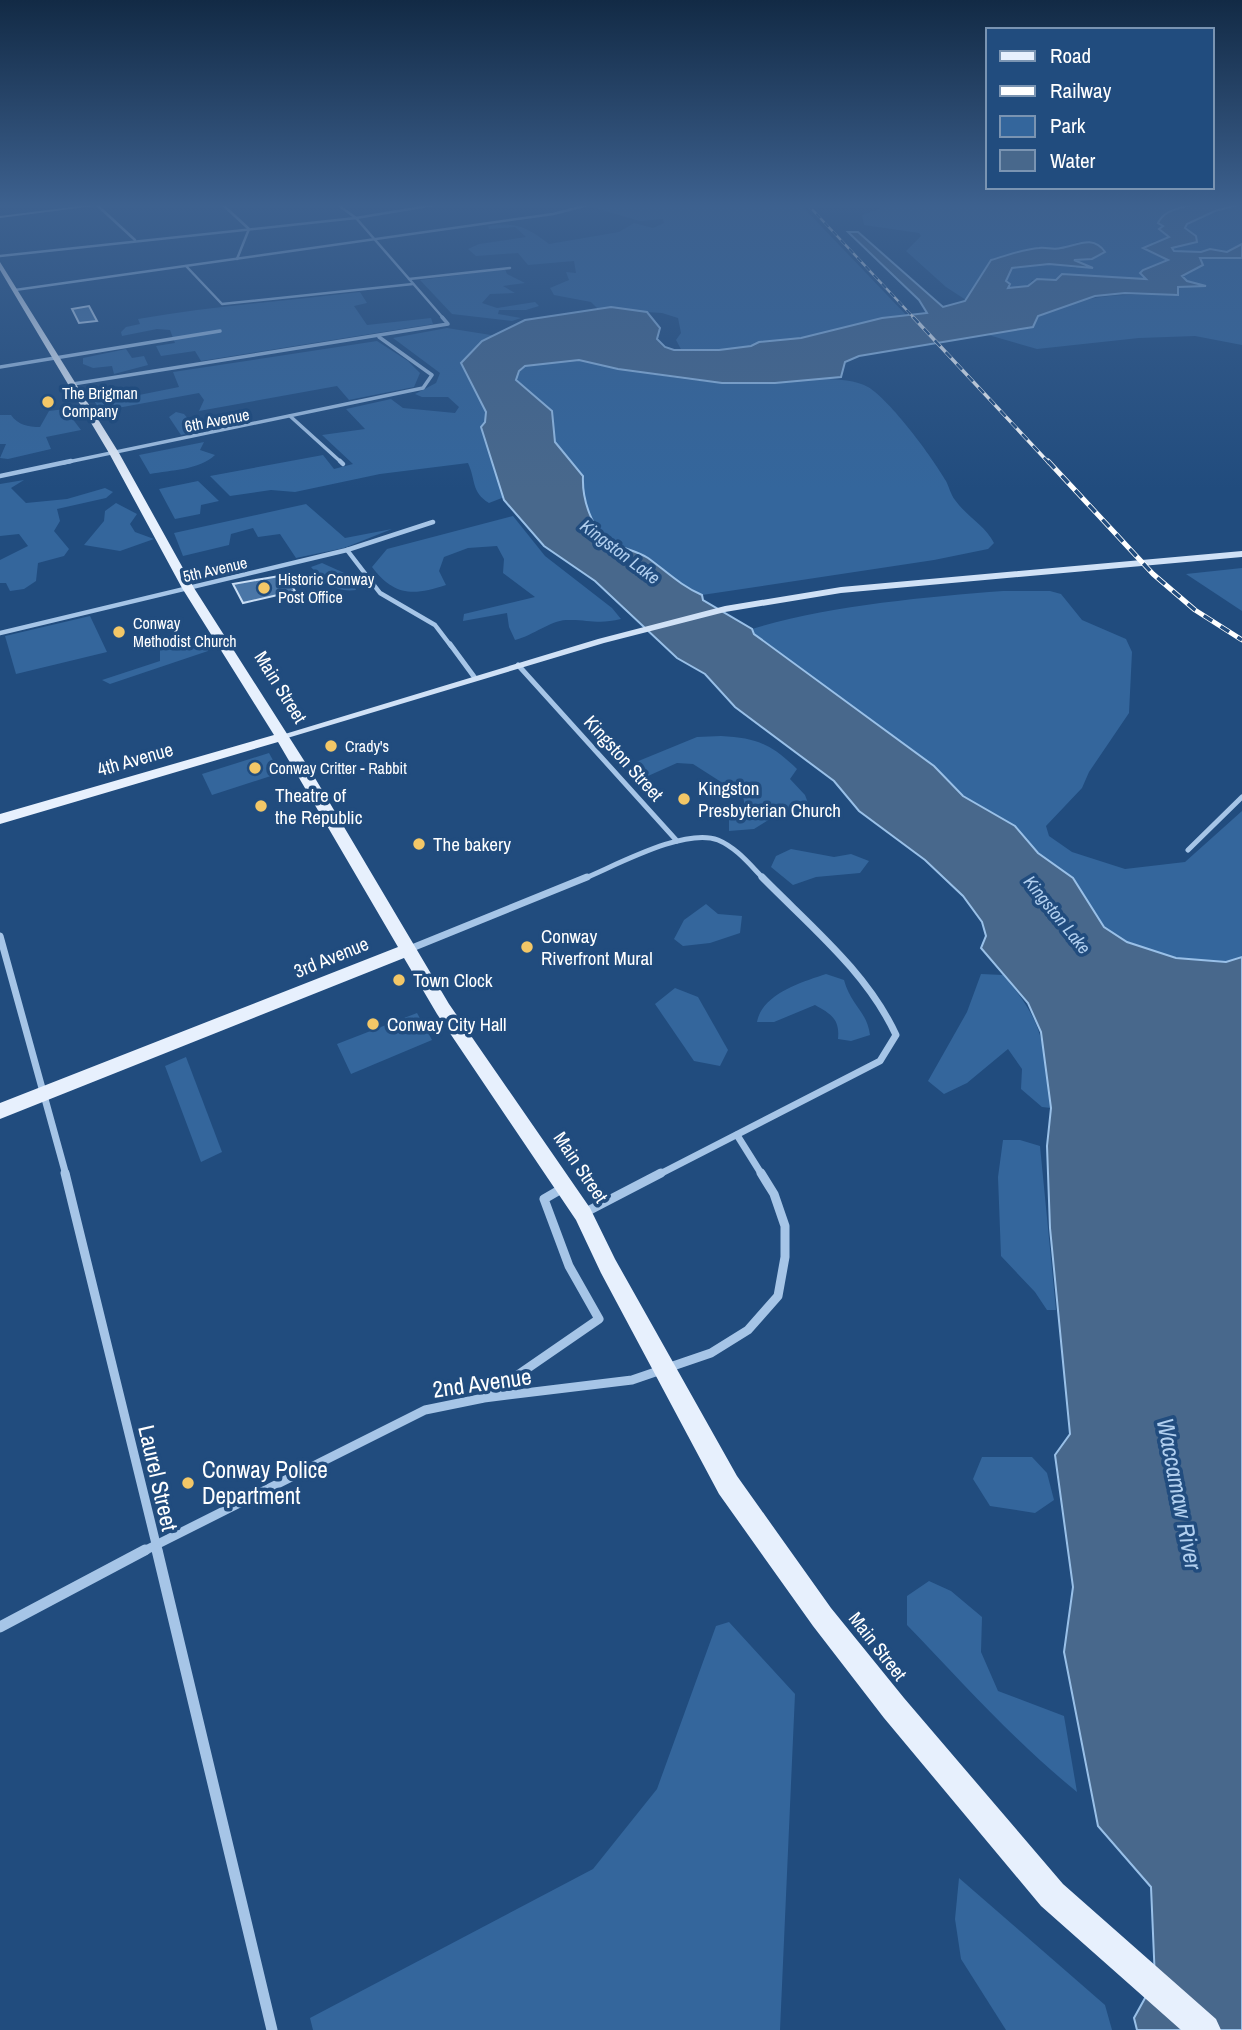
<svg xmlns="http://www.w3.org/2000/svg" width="1242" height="2030" font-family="'Archivo Narrow',sans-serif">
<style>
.green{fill:#34669c}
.water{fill:#48688c;stroke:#99c0e8;stroke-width:2}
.building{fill:#4a76a7;stroke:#c9def5;stroke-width:2}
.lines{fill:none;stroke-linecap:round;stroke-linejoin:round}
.street-far6{stroke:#a6c5e7;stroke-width:2.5}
.street-far5{stroke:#a6c5e7;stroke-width:3.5}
.street-far4{stroke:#a6c5e7;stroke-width:4.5}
.street-far3{stroke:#a6c5e7;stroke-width:5}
.street-far2{stroke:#a6c5e7;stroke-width:7}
.street-far1{stroke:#a6c5e7;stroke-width:9}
.street{stroke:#a6c5e7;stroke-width:11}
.secondary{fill:#d0e1f6;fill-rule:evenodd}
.primary{fill:#e7f0fd;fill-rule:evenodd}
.rail-far2-casing{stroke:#fff;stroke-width:2.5}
.rail-far1-casing{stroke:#fff;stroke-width:3.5}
.rail-casing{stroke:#fff;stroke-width:5}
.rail-far2{stroke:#214c7e;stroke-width:2;stroke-dasharray:6;stroke-linecap:butt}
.rail-far1{stroke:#214c7e;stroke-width:2.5;stroke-dasharray:8;stroke-linecap:butt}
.rail{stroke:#214c7e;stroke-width:3.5;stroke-dasharray:10;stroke-linecap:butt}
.poi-dot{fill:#f3c767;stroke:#214c7e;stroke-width:2.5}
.labels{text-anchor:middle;stroke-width:7;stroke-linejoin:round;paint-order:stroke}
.far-poi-label{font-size:16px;fill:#fff;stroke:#214c7e;text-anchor:start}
.far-street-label{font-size:16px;fill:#fff;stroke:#214c7e}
.far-water-label{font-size:18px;font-style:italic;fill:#b1cfef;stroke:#214c7e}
.street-label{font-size:19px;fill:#fff;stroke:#214c7e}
.poi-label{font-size:19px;fill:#fff;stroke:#214c7e;text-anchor:start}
.near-street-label{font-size:23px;fill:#fff;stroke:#214c7e}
.near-poi-label{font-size:23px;fill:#fff;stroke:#214c7e;text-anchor:start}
.near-water-label{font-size:24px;font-style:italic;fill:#b1cfef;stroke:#214c7e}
</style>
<rect width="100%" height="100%" fill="#214c7e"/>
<g class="green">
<path d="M595 205H801L910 319 710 353 682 351 676 340 681 333 678 318 662 313 598 309 591 302 554 295 550 288 569 280 566 272 576 273 574 261 528 265 518 253 476 256 468 249 479 244 526 237 515 227 489 229 488 226C515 222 526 226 549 244L619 232 634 223 653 228 664 223 663 219 640 221 591 207Z"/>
<polygon points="891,205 1191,205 1172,210 1158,223 1164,226 1170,237 1152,242 1168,261 1143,270 1147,279 1069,275 1056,280 1032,280 1028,286 1014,290 1008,288 1006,281 1012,268 1049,264 1076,268 1078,263 1075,259 1092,259 1105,252 1094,243 1078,242 1059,249 1030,249 991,260 966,300 946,287 906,251 921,236 919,233 864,225 862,215"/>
<polygon points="1242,205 1242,244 1227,252 1174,251 1172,248 1197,242 1185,228 1195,218"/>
<path d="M1200 258H1242V345L1195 336 1139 338 1037 349 985 334 1033 327 1038 316C1092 294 1112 294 1169 295L1178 287 1203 285 1187 281 1181 276 1202 265Z"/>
<polygon points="505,269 507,274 525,283 503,286 515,293 490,294 482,303 497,308 535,302 539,306 526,310 499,310 498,314 521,318 512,321 452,314 420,280"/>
<path d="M360 292 367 303 354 306 367 325 431 318 433 324 201 361 195 351 161 356 156 346 175 343 170 330 157 329 122 336 121 332 126 327 140 324 138 319C212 306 286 301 360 292Z"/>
<path d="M447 328 497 336 507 496 489 503C471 492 476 480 468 463L380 474 295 492 271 490 230 496 210 476 323 455 334 469 353 464 322 435 365 429 346 409 391 399 403 408 455 413 459 407 448 397H422L415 394 436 383 440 373 393 338Z"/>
<polygon points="377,341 408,361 420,373 414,387 349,400 337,386 199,411 204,400 199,393 101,411 92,398 113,394 114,400 179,387 173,372"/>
<polygon points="126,349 132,358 144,356 148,365 114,374 112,366 93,368 83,364 83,358"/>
<path d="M579 360C625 370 674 379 721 383 760 385 837 370 868 387 890 400 933 458 946 481 949 487 951 495 955 500 967 517 985 525 994 543L988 549 934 560 702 595C681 586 666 571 648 558 637 551 624 549 613 543 591 531 582 498 583 476L555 442 552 411 516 380 519 371 525 366Z"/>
<path d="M65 409 81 430 46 437 51 449 8 459 0 458 6 444H0V415H11C18 425 28 427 40 427L49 411Z"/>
<polygon points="176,412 184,414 190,421 223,422 223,427 181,435 169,417"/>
<path d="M204 442 200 450 215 455C199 470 171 470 150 474L139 455Z"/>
<polygon points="24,480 11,488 26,503 67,499 105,488 113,492 106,498 57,509 60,521 54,531 69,549 64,556 38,563 36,581 24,589 10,591 6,583 0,583 0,560 28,546 19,534 0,536 0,484"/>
<polygon points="198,481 219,501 201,505 200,514 175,519 159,489"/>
<polygon points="116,503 137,514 130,524 135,532 154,539 120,551 84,545 104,521 105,511"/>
<polygon points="306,504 345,538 392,529 344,548 296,558 280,534 258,537 253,528 231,534 229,545 183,556 174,533"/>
<path d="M513 516 545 556 612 608 621 619C597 625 588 619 566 620 550 621 534 635 515 640L509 627 507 613 463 621 464 614 535 597 503 573 504 559 497 546 468 548 444 557 439 571 446 585C413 596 394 596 372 567L387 549Z"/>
<path d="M322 563 351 576 356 590C336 593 324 582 311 567Z"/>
<polygon points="1242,568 1242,611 1186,574"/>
<path d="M1003 591H1050L1061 594 1082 620 1126 639 1132 652 1129 713 1089 772 1082 788 1046 826 1049 836 1072 852 1125 869 1185 862 1242 811V957L1226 962 1176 958 1127 942 1104 927 1073 878 1038 853 1015 826 963 796 934 766 754 634 752 629C826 606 925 597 1003 591Z"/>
<polygon points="90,616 107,652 16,674 5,636"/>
<polygon points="197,635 209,640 208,651 110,684 102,680 160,661 160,642"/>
<path d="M721 736C757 738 771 744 797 769L790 779 805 795 808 803 778 814 754 829 729 831V813L745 807 743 796 693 764 677 763 648 776 636 762 697 737Z"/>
<polygon points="269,753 280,773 212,795 202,774"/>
<polygon points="791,849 834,857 851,854 869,861 860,873 816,877 793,885 771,867 776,856"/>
<polygon points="706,904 718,914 742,916 740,933 710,943 683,946 674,939 684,920"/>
<path d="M826 974 844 980C851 1006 867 1011 870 1035L851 1041 838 1039C840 1019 831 1014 815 1005L774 1022H757C762 994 802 982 826 974Z"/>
<path d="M981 974 1003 975C1047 1025 1043 1046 1051 1108L1042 1107 1021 1089 1022 1069 1008 1049 967 1083 944 1094 928 1081 967 1012Z"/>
<polygon points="675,988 698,997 728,1050 720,1066 694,1061 655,1004"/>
<polygon points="417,1013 432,1040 351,1074 337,1044"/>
<polygon points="186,1057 222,1152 201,1162 165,1066"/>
<polygon points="1003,1140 1020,1140 1040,1146 1056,1310 1047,1310 1035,1292 1001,1256 998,1177"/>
<polygon points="982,1457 1032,1457 1047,1473 1054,1500 1035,1513 990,1506 973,1479"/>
<path d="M929 1581 951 1591 982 1617 981 1652 998 1691 1064 1716 1077 1792C1013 1740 964 1684 907 1625V1596Z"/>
<polygon points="729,1622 795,1694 780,2030 313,2030 310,2018 593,1869 657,1789 716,1626"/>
<polygon points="959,1878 1105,2005 1112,2030 1006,2030 961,1959 955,1919"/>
</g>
<path class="water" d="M1191 205H1238L1215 211 1187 224 1185 228 1196 236 1197 242 1172 248 1174 251 1201 252 1210 249 1227 252 1242 244V258H1200L1203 265 1182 276 1187 281 1206 286 1178 287V295L1125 293 1095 296 1038 316 1033 327 859 356 845 362 841 377 775 383H722L618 369 579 360 525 366 519 371 516 380 552 411 555 442 583 476C582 498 591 531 613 543 624 549 637 551 648 558 666 571 681 586 702 595L703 600 752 629 754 634 934 766 963 796 1015 826 1038 853 1073 878 1104 927 1127 942 1176 958 1226 962 1242 957V2030H1137L1134 2018 1155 1980 1151 1887 1098 1826 1064 1652 1073 1587 1055 1455 1070 1434 1050 1228 1047 1146 1051 1108 1041 1032 1028 1003 981 948 986 936 982 922 963 896 925 860 859 811 834 781 735 707 705 674 677 658 595 581 544 546 504 500 481 427 485 422 486 412 461 363 482 341 525 320 611 307 647 312 660 328 657 339 665 347 674 350H719L751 346 759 342 801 338 882 318 927 313 919 300 848 232H858L943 307 965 301 991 260C1006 256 1023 249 1039 248 1046 247 1053 250 1061 248 1076 246 1093 234 1105 252L1092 259 1074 260 1093 268 1049 264 1012 268 1006 281 1010 284 1008 288 1028 286 1037 279 1056 280 1062 274 1146 279 1140 273 1143 270 1168 260 1143 248 1169 237 1159 229 1163 226 1158 223C1164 210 1178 209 1191 205Z"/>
<g class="building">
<polygon points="89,306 97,321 79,323 72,309"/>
<polygon points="285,575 295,591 243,603 233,584"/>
</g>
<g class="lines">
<g class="street-far6">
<polyline points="97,205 135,240"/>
<polyline points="223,205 249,229 237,259"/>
<polyline points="338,205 356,218 444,319"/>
<polyline points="0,256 356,218 434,205"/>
<polyline points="186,266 222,304 413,284"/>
<polyline points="409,279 510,268"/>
<polyline points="15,290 553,214 588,205"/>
</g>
<g class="street-far5">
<polyline points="0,367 220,331"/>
<polyline points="73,384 448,324 442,317"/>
<polyline points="290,416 342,463"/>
<polyline points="63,463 423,388 432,375 379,337"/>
</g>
<g class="street-far4">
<polyline points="340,461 343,464"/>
<polyline points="0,476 71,461"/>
<polyline points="347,550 380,593 435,625 451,646"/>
<polyline points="0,633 347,550 433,522"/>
</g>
<g class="street-far3">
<polyline points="450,644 475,678"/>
<polyline points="518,665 677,841"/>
<polyline points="1188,850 1242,797"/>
<path d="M583 879C615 866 685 827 718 840 737 848 750 865 764 879"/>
</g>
<g class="street-far2">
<polyline points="0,936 66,1175"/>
<polyline points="407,950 587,877"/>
<polyline points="737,1135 762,1175"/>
<path d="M658 1175 880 1061 896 1035C867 972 810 926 762 877"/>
</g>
<g class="street-far1">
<polyline points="65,1173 158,1552"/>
<polyline points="584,1213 661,1173"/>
<polyline points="486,1397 599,1319 569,1266 544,1199 563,1188"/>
<polyline points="142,1552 425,1410 484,1398 632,1380 711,1353 748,1330 778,1296 785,1257 785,1226 774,1194 761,1173"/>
</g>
<g class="street">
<polyline points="157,1550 272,2030"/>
<polyline points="0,1627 145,1550"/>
</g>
<g class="secondary">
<polygon points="88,205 102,205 0,218 0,216"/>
<polygon points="1242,551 1242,557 841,593 725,612 604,643 284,739 280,740 275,737 598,639 725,606 841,587"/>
</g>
<polygon class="primary" points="0,262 119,453 194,588 312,773 449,1004 590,1208 615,1259 737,1476 831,1608 904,1698 1063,1884 1216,2019 1221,2030 1181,2030 1041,1906 884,1718 813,1626 719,1494 601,1273 576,1220 437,1014 404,958 0,1119 0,1103 398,947 278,742 0,824 0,814 274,735 182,588 109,453 0,270"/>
<g class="rail-far2-casing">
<polyline id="rail-far2" points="808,205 915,319"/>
</g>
<g class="rail-far1-casing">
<polyline id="rail-far1" points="913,317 1049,463"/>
</g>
<g class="rail-casing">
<polyline id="rail" points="1048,461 1153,574 1195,610 1242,640"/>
</g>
<use href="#rail-far2" class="rail-far2"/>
<use href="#rail-far1" class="rail-far1"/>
<use href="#rail" class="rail"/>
</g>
<linearGradient id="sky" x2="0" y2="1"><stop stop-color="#122a45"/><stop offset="0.42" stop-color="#3d618f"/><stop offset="1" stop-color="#3d618f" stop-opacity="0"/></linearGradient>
<rect width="1242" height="489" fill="url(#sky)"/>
<g class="poi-dot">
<circle cx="48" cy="402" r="7"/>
<circle cx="264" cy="588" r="7"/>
<circle cx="119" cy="632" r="7"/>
<circle cx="331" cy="746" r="7"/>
<circle cx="255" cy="768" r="7"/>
<circle cx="684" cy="799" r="7"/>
<circle cx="261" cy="806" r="7"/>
<circle cx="419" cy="844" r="7"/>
<circle cx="527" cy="947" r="7"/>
<circle cx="399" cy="980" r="7"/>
<circle cx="373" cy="1024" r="7"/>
<circle cx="188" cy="1483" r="7"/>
</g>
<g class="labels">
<g class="far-poi-label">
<text x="62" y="399">The Brigman<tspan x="62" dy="18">Company</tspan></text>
<text x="278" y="585">Historic Conway<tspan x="278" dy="18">Post Office</tspan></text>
<text x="133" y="629">Conway<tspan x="133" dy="18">Methodist Church</tspan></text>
<text x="345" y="752">Crady's</text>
<text x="269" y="774">Conway Critter - Rabbit</text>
</g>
<g class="far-street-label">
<text transform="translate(217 420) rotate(-11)" y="6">6th Avenue</text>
<text transform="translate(215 569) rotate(-13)" y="6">5th Avenue</text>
</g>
<g class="far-water-label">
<text transform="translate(620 552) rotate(37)" y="6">Kingston Lake</text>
<text transform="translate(1057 915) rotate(51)" y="6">Kingston Lake</text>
</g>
<g class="street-label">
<text transform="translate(281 687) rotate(58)" y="7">Main Street</text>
<text transform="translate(624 758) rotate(48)" y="7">Kingston Street</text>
<text transform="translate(135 759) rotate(-16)" y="7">4th Avenue</text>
<text transform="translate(331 957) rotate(-22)" y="7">3rd Avenue</text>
<text transform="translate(581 1167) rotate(56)" y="7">Main Street</text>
<text transform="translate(878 1646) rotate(52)" y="7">Main Street</text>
</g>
<g class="poi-label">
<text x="698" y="795">Kingston<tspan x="698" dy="22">Presbyterian Church</tspan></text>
<text x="275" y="802">Theatre of<tspan x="275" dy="22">the Republic</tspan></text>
<text x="433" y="851">The bakery</text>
<text x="541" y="943">Conway<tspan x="541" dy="22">Riverfront Mural</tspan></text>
<text x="413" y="987">Town Clock</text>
<text x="387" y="1031">Conway City Hall</text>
</g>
<g class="near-street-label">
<text transform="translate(482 1383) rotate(-8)" y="8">2nd Avenue</text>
<text transform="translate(158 1478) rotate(77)" y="8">Laurel Street</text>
</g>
<g class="near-poi-label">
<text x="202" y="1478">Conway Police<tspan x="202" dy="26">Department</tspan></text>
</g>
<g class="near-water-label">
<text transform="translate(1179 1494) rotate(79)" y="8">Waccamaw River</text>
</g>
</g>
<rect x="986" y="28" width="228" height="161" fill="#214c7e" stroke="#7a94b2" stroke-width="2"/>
<rect x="1000" y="51" width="35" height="10" fill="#e7f0fd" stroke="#7a94b2" stroke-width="2"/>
<text x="1050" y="63" font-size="21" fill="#ffffff">Road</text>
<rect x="1000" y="86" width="35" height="10" fill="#ffffff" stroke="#7a94b2" stroke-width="2"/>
<text x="1050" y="98" font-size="21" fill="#ffffff">Railway</text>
<rect x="1000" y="116" width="35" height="21" fill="#34669c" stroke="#7a94b2" stroke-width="2"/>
<text x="1050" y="133" font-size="21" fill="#ffffff">Park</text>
<rect x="1000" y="150" width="35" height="21" fill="#48688c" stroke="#7a94b2" stroke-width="2"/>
<text x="1050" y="168" font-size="21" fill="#ffffff">Water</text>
</svg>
